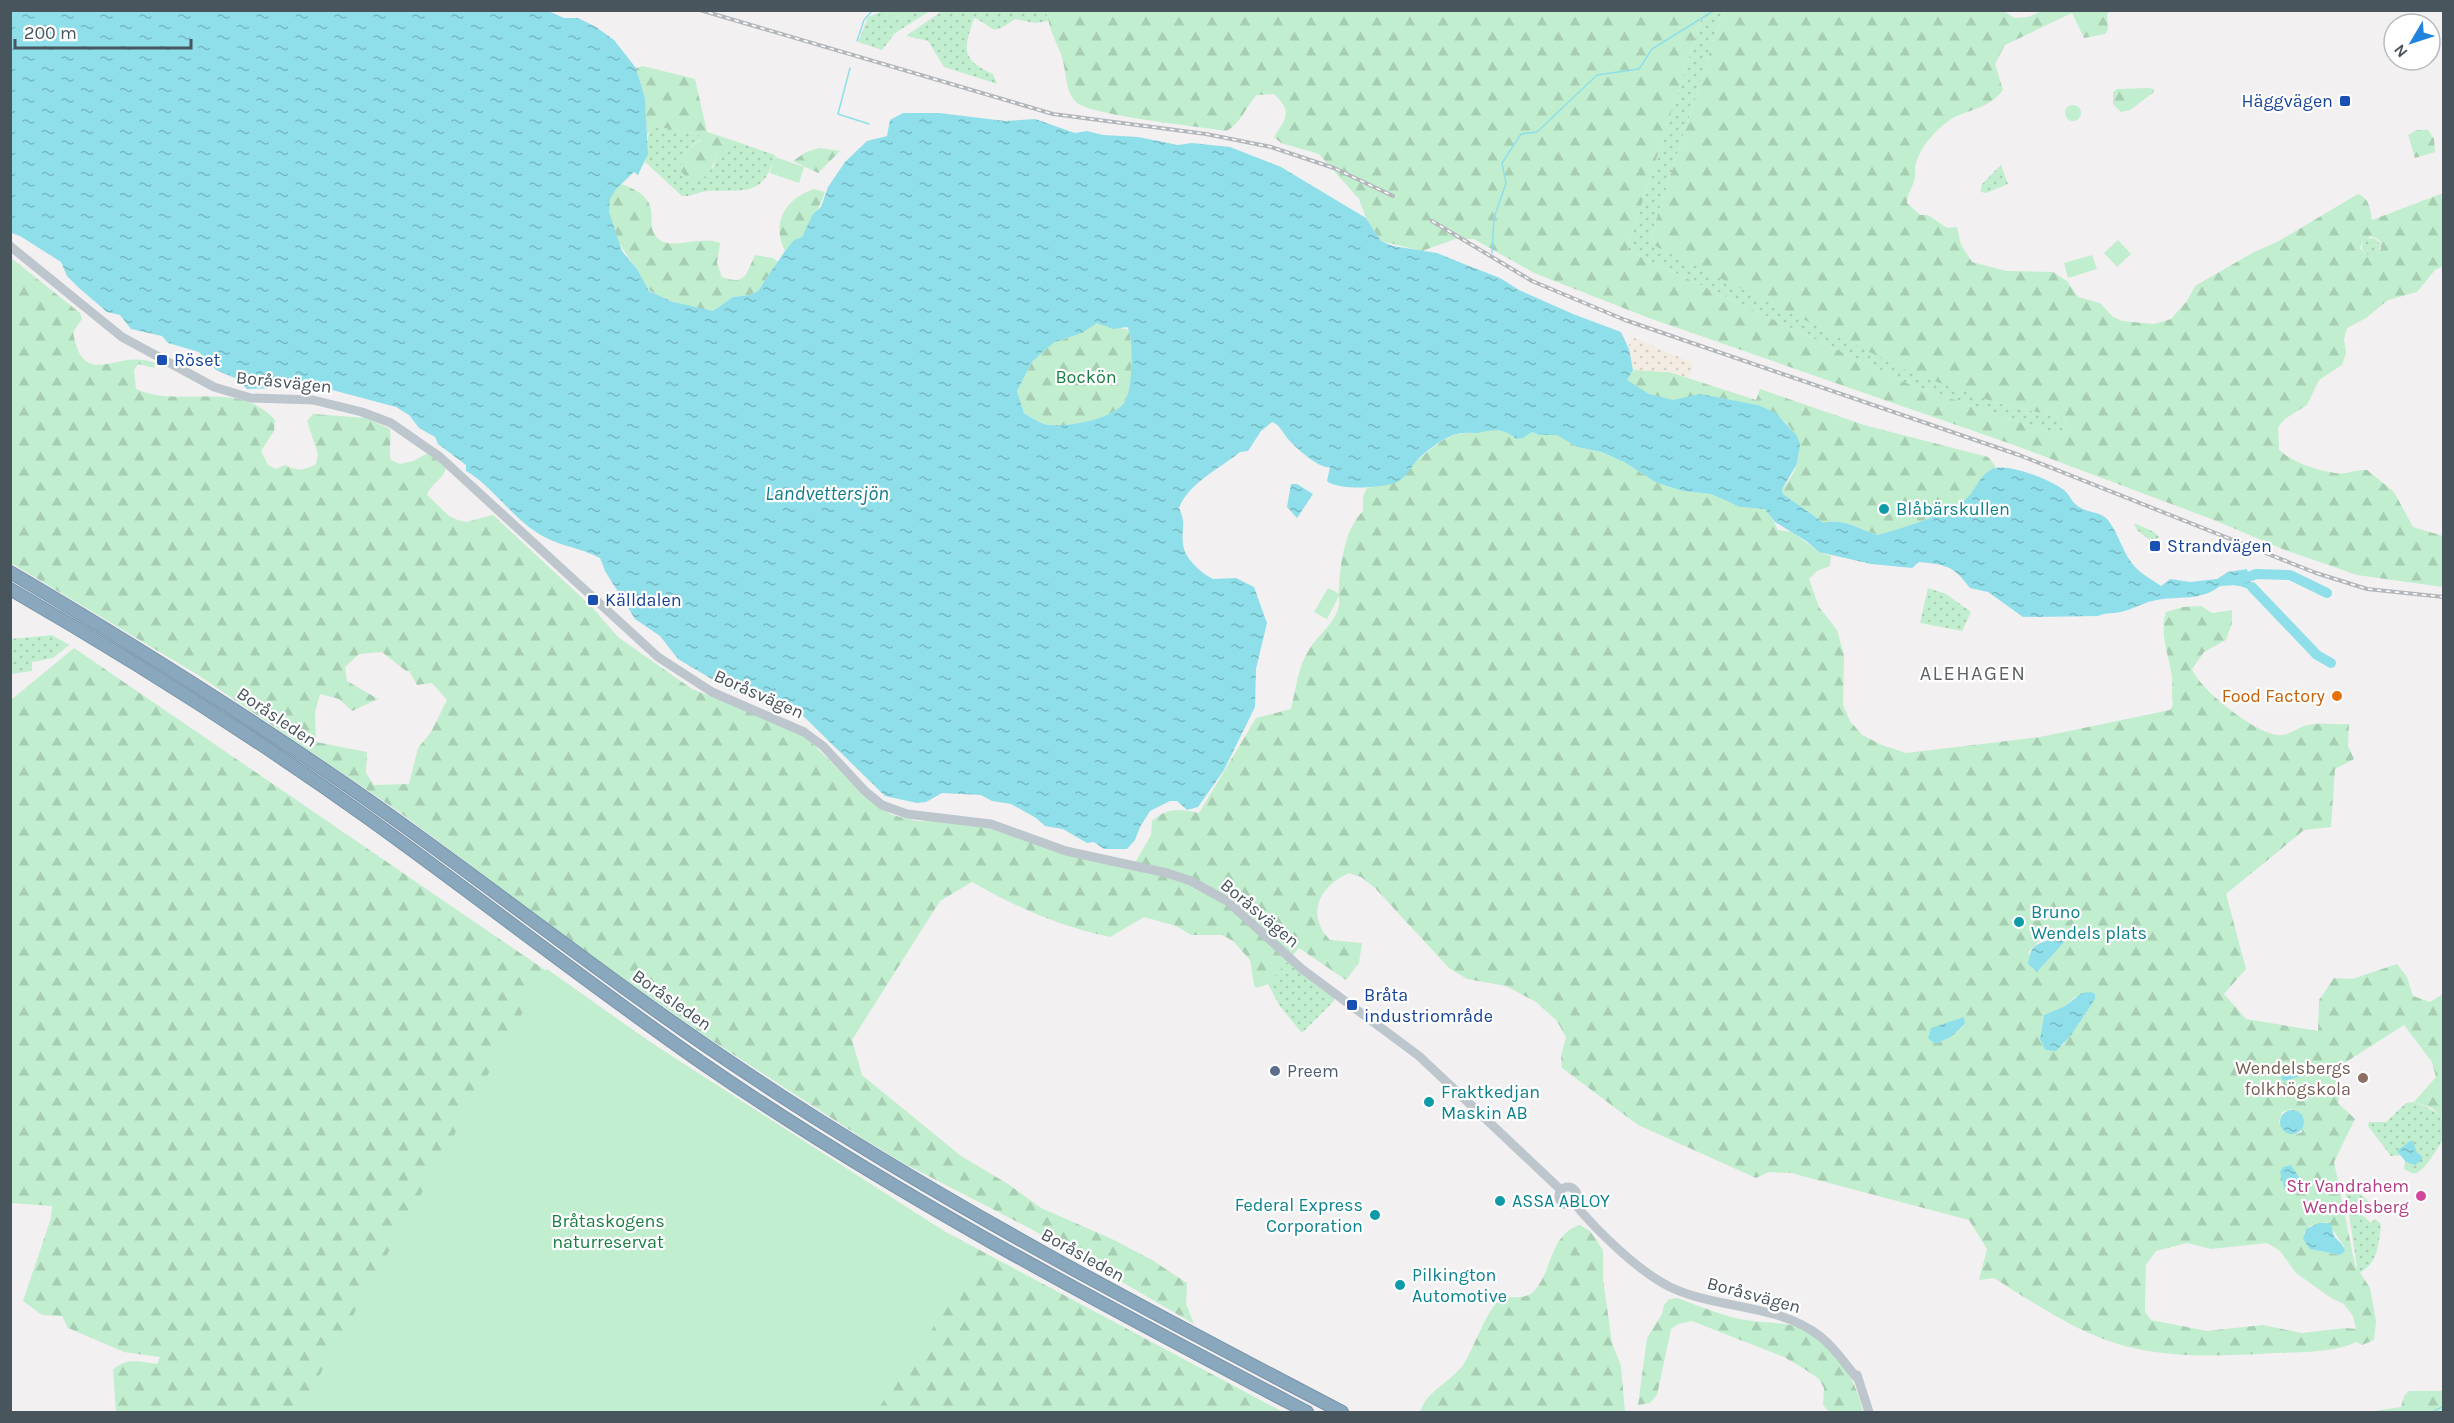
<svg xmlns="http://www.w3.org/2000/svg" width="2454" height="1423" font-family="Karla,sans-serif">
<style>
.grass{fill:url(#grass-dots)}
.forest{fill:url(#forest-firs);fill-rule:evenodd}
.sand{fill:url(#sand-dots)}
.green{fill:#c1eece}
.water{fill:url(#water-ripples);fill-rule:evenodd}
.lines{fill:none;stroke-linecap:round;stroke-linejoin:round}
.stream{stroke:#8fdfea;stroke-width:1.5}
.river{stroke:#8fdfea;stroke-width:10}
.motorway-casing{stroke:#7593a9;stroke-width:14}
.tertiary{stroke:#bcc6cc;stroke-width:9}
.motorway{stroke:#8aa8bd;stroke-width:12}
.rail-casing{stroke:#b3b6ba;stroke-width:4}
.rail{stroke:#fff;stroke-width:1.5;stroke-dasharray:4.5;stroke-linecap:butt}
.transit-dot{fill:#1a4fb4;stroke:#fff;stroke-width:2}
.culture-dot{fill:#0f9aa8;stroke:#fff;stroke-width:2}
.food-dot{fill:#e8710a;stroke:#fff;stroke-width:2}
.service-dot{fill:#5c6f8a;stroke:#fff;stroke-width:2}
.education-dot{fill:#8d6e63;stroke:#fff;stroke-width:2}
.hotel-dot{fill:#d1479c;stroke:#fff;stroke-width:2}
.labels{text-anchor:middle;stroke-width:4.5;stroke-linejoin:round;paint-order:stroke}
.transit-label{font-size:18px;fill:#164399;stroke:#fff;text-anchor:start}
.park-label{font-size:18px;fill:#1a7e43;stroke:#fff}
.street-label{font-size:18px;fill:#49555d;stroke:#fff}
.culture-label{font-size:18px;fill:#0d838f;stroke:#fff;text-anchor:start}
.food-label{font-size:18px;fill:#c56008;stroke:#fff;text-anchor:end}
.education-label{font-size:18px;fill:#785e54;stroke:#fff;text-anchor:end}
.service-label{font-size:18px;fill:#4e5e75;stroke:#fff;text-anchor:start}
.hotel-label{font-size:18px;fill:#b23c85;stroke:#fff;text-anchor:end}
.water-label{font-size:20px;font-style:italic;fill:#117c8a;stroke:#fff}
.neighbourhood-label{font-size:20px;letter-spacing:1.5px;fill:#5d6165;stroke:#fff}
</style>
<defs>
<pattern id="grass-dots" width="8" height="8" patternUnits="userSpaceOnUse" patternTransform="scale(1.5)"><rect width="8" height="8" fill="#c1eece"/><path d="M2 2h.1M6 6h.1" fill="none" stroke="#a7ceb3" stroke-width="1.8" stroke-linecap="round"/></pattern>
<pattern id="forest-firs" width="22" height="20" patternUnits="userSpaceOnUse" patternTransform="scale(1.5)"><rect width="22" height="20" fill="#c1eece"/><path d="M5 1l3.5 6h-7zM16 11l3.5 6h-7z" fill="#a7ceb3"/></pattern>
<pattern id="sand-dots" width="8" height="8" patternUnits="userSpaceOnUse" patternTransform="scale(1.5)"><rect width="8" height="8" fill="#f3ece2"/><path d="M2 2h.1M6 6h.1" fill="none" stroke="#d2ccc4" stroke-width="1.8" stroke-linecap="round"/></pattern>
<pattern id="water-ripples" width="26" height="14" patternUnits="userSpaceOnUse" patternTransform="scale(1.5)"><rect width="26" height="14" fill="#8fdfea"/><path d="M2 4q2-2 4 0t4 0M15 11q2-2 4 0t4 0" fill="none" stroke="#77b8c1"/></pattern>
</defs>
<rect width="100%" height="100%" fill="#f3f0f1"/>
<g class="grass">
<polygon points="883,11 896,18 920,11 930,11 895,33 882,50 858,42 868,17"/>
<path d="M942 11H1047L1048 21 1035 23 1015 19C989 38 996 27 974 18 964 49 960 59 993 74L997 84 944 67 928 41 906 36Z"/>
<polygon points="1704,11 1723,11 1651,236 1655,246 1994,402 2066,419 2061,436 1911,385 1627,250"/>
<path d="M658 127 699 134 701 139 685 151 713 168 719 151 732 140 775 155V157C762 198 744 189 709 191 699 191 692 197 682 196L645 162C649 151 645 139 651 129Z"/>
<polygon points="2001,165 2008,184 1986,193 1981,192 1982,184"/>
<circle cx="2371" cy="247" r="9"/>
<polygon points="2134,523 2154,532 2159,537 2155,544 2137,530"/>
<polygon points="1928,588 1946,594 1971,612 1962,631 1920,623"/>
<polygon points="52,635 69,645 53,658 32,662 32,671 11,674 11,639"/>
<polygon points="1289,961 1334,997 1334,1001 1302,1033 1279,1005 1268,984 1280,967"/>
<path d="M2414 1102C2445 1113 2454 1126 2434 1154 2428 1162 2423 1171 2414 1174L2404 1169 2405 1161 2402 1155 2391 1156 2368 1126 2369 1122H2386L2406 1103Z"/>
<path d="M2348 1182 2369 1202 2359 1212 2371 1223 2375 1219 2381 1224C2379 1242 2378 1266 2358 1273L2345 1188Z"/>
</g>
<g class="forest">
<path d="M2003 10 2014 18 2028 17 2041 11H2110L2107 14 2108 29 2105 34 2084 38 2072 13 2005 45 1995 64 2003 90C1992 105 1975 109 1959 115 1942 122 1921 145 1916 163 1914 168 1916 172 1915 177 1914 187 1907 191 1907 203L1920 215H1928L1947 228 1957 227 1961 245 1972 262 2006 271 2053 272 2067 281 2078 297 2100 303 2112 316 2122 321 2154 324 2171 319 2187 301 2195 286 2254 252 2277 242 2358 194C2370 199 2370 209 2372 220L2443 193V266L2435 270 2417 292 2388 300 2366 318 2347 328 2344 339 2346 353 2342 365 2319 380 2307 405 2285 419 2278 427 2279 450C2294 463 2315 470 2335 473 2345 475 2356 469 2367 470L2394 492 2413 527 2443 536V587L2357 575 2285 550 2214 520 2014 445 1649 318 1534 273 1474 239H1455L1422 251 1381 241 1366 218 1359 199 1319 154 1281 143 1274 137C1285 119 1294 113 1274 94L1257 95C1245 107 1242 123 1226 131 1203 127 1087 115 1076 102 1064 89 1067 71 1061 54 1055 39 1048 27 1047 11H1704L1627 250 1911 385 2061 436 2066 419 1994 402 1914 374 1655 246 1651 236 1723 11ZM2371 236 2380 241 2381 249 2375 254 2366 255 2360 248 2362 243Z"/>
<polygon points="882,11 920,11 896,18"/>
<path d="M643 66 695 79 707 132 732 140 720 151 707 176C695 180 687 180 679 169L685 151 701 140 698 134 658 127 651 129 647 135 645 98 636 68Z"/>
<polygon points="2148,88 2154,89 2154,92 2130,110 2121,112 2113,104 2113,92 2117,89"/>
<polygon points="2417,130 2428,130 2434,139 2435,152 2415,158 2408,135"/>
<polygon points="820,148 840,151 818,173 793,161 806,152"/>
<path d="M621 184C671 201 639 224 660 240 674 250 701 235 720 243L717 263 722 277C746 286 746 274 755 255L773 258 778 262 758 291 750 295 733 297 713 311C698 311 659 299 648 289 643 285 641 275 637 269 621 247 591 208 621 184Z"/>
<path d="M814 189 825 192C819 209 812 220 803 235 800 240 790 245 785 251 771 222 785 199 814 189Z"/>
<path d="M10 257 80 313 82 319 73 332C84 393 116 347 155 363L154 368 138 364 134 370 136 389C179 409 240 379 275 420L274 431 261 451 268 465 276 469 285 465C297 471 304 471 316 464L318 454 307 421 313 414 366 418 390 429C392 440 388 449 391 460L400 464 413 461 428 453 446 468C443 480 431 483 427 495L449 516 458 520 466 522 493 515 591 606 618 637 692 689 798 729 867 798 892 815 917 821 975 822 1132 868 1151 835 1152 821C1168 807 1179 809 1199 813L1256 718 1291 709C1296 689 1298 665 1310 648 1319 634 1335 623 1339 606 1340 601 1338 594 1339 588 1340 563 1345 529 1363 511V496L1367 488 1397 482 1417 460 1443 440 1457 434 1488 430 1531 432 1539 435 1557 434 1577 447 1600 452 1624 462 1657 483 1683 491 1711 494 1740 507 1765 509 1770 514 1778 530 1792 532 1819 552 1831 556 1830 566 1817 571 1809 579 1819 607 1837 630 1844 655 1843 705 1850 721 1862 735 1882 745 1906 753 2040 737 2170 710 2173 705C2171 695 2173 686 2172 677 2169 655 2159 634 2166 612L2183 607 2201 606 2212 613 2232 610V623L2226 640 2204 652 2192 669C2199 689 2260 738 2282 735 2291 734 2299 727 2308 725 2320 722 2336 725 2349 724L2348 746 2354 759 2335 769 2331 827 2304 830 2226 894 2246 969 2224 994 2246 1019 2318 1031 2319 1000 2334 978 2352 979 2397 964 2407 977 2413 996 2430 1002 2443 994V1120L2432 1108 2414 1102 2436 1077 2432 1062 2404 1025 2335 1069 2340 1092 2338 1103 2355 1119 2334 1162 2355 1265 2370 1288 2373 1304 2376 1321 2374 1340 2362 1345 2356 1342C2334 1353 2299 1352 2275 1353 2219 1356 2160 1360 2106 1340 2069 1327 2027 1299 1994 1278L1979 1280 1987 1249 1969 1220 1791 1173 1769 1172 1756 1178 1638 1125 1562 1068 1561 1056 1566 1037 1557 1021 1536 1002 1506 986 1467 979 1449 968 1375 888 1361 877 1349 873C1320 886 1305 914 1330 940L1362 943 1359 963 1346 980 1299 948 1268 984 1257 988 1254 985 1250 960 1233 941 1222 935H1191L1176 926 1144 917 1110 937C1059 926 1018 908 972 882L940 901 852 1040 862 1075 961 1156 1008 1184 1041 1208 1112 1239 1152 1260 1187 1283 1186 1304 1194 1324 1031 1229 907 1165 867 1141 705 1036 596 959 398 811 198 675 11 563ZM382 652 406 671H409L417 685 432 683 447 700 431 732 418 748 409 784 374 785 366 773 367 752 316 742 315 712 320 694 339 699 352 711 378 699 347 681 345 667 359 654ZM2058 935 2064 940 2037 972 2030 960 2029 952 2038 942ZM2075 997 2094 999 2062 1046 2040 1039 2044 1015 2065 1006ZM1964 1017 1965 1025 1951 1037 1935 1044 1936 1027ZM2292 1109 2301 1114 2302 1132 2297 1134 2286 1132 2279 1122 2282 1112ZM2291 1165 2301 1180 2296 1193 2284 1188 2282 1175ZM2327 1222 2344 1246 2340 1255 2310 1249 2304 1232 2310 1226ZM2187 1243 2211 1249 2267 1243 2280 1251 2296 1273 2331 1298 2344 1304 2353 1316 2356 1329 2346 1328 2302 1333 2263 1325 2207 1331 2151 1320 2145 1312V1304L2146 1265 2156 1251Z"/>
<path d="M1097 323 1129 330C1133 345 1134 391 1124 403 1112 419 1069 427 1050 425 1040 424 1032 418 1024 413L1017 391 1032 362 1046 349 1055 342 1082 333Z"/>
<path d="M1633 370 1669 372 1756 400 1760 389 1864 425 1988 457 1996 467C1975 478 1984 483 1972 494 1950 513 1907 527 1878 535 1860 530 1844 517 1824 523L1783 494 1782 489C1812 456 1800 422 1759 406 1751 403 1724 399 1714 397 1700 395 1686 400 1673 400 1658 400 1637 390 1627 380Z"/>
<path d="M74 648 653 1044 818 1153 944 1231 1283 1412H116L113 1370C125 1357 141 1362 157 1364L160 1357 124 1352 68 1328 62 1316 42 1315 23 1301 51 1218 52 1206 11 1203V700Z"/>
<path d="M1580 1225 1590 1231 1603 1250V1279L1612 1343 1621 1366 1625 1412H1420C1426 1391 1451 1382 1463 1365 1474 1349 1486 1310 1499 1301 1511 1293 1523 1302 1534 1291 1552 1273 1550 1233 1580 1225Z"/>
<path d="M1677 1298C1697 1305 1718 1314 1739 1319 1754 1322 1769 1322 1785 1324 1827 1330 1855 1374 1863 1412H1829L1823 1405 1824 1388 1819 1379 1806 1370 1784 1357 1692 1321 1678 1324 1671 1329 1657 1395 1650 1403 1638 1405 1647 1338 1662 1314 1664 1305 1669 1299Z"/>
<polygon points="2409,1391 2443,1391 2443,1412 2367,1412 2401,1407 2404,1396"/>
</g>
<path class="sand" d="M1632 337 1693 363 1689 378 1669 372 1633 370C1630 361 1626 345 1632 337Z"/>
<g class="green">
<circle cx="2073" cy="113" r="8"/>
<polygon points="775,157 804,167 799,183 770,173"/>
<polygon points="2118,240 2131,254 2117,267 2104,253"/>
<polygon points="2092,255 2097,269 2068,278 2064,263"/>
<polygon points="1328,588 1340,594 1327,619 1314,612"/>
<polygon points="547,969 653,1044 944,1231 973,1269 876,1412 299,1412"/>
</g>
<g class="water">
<path d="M11 10H546L564 18H578L596 27 614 40 636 68 645 98 648 154 638 175 634 172 616 189 610 199 609 212 622 251 637 269 649 291 673 302 713 311 733 297 750 295 758 291 785 251 794 240 802 237 813 214 821 207 828 187 845 162 867 141 887 136 890 120 903 113H939L1005 121 1035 119 1075 133 1087 131 1103 135 1138 137 1178 145 1192 143 1230 147 1281 167 1366 218 1381 241 1393 246 1437 253 1464 264 1500 278 1519 290 1573 314 1621 332 1629 349 1633 370 1627 380 1649 394 1673 400 1700 394 1758 405 1776 413 1797 436 1800 444 1797 464 1782 489 1783 494 1824 523C1844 517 1860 530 1878 535 1903 528 1941 516 1962 502 1976 493 1977 477 1992 469 2007 462 2051 480 2064 490 2070 495 2072 503 2079 507 2088 513 2100 511 2108 520 2119 534 2123 554 2135 567 2141 574 2153 580 2161 586L2170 579 2190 582 2217 579 2228 572 2247 569 2252 587 2251 590 2237 585 2220 586C2202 601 2178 596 2157 600 2144 602 2133 609 2121 612 2112 614 2107 612 2098 616L2023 617 1988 592 1970 588C1953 565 1946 565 1919 562L1912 568 1871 564 1819 552 1806 541 1775 522 1765 509 1740 507 1711 494 1683 491 1657 483 1624 462 1601 452 1577 447 1557 435H1539L1532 432 1523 438 1516 439C1506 429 1495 429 1482 432 1476 434 1469 432 1463 433 1447 434 1431 448 1419 458 1412 465 1407 477 1397 482 1384 488 1338 491 1327 481L1330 467C1319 469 1296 448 1288 439 1283 433 1280 425 1272 422L1261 431 1248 451 1240 452C1219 469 1189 483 1179 508 1187 526 1181 527 1183 544 1184 558 1201 573 1213 579L1236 578 1254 587 1267 623 1256 669 1255 707 1224 770 1198 807 1187 810 1177 801H1170L1150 811 1140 827 1135 840 1127 849H1104L1094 842 1087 843 1063 829 1045 826 1036 818 1011 804 992 801 981 795 942 793 926 802 917 803 885 796 796 709 781 701 732 691 678 659 660 636 635 619 605 571 600 558C577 546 559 547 536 532 510 515 492 486 466 471V465L438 444 435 437 419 428 409 415 396 407 321 387 247 389 235 378 216 370 199 352 168 343 162 336 131 329 120 315 107 312 79 288 67 276 61 262 20 236 11 233ZM1097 323 1113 329 1127 327 1129 330C1133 344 1133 392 1124 403 1112 419 1069 427 1050 425 1040 424 1032 418 1024 413L1017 391 1032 362 1046 349 1055 342 1082 333Z"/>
<polygon points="1291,484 1297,484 1313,494 1297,518 1287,507"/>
<path d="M2058 935 2065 941 2037 972 2028 964C2032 938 2040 947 2058 935Z"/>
<polygon points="2091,992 2095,994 2095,999 2071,1035 2056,1051 2045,1050 2040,1039 2044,1015 2065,1006 2082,993"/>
<polygon points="1964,1017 1965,1024 1951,1037 1935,1044 1928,1038 1931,1028"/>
<polygon points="2299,1067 2304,1069 2299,1077 2284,1081 2281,1078 2285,1072"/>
<circle cx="2292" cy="1122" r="12"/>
<polygon points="2410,1141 2413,1141 2417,1153 2422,1156 2422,1160 2415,1165 2406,1162 2397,1151"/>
<polygon points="2291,1165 2301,1180 2296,1193 2293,1194 2284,1188 2280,1172 2283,1167"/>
<path d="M2319 1223H2330C2333 1227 2332 1232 2334 1236 2338 1242 2343 1243 2345 1251L2340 1255 2310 1249 2303 1239 2306 1229Z"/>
</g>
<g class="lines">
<g class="stream">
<polyline points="857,41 864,20 873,10"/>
<polyline points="850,68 838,114 869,124"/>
<polyline points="1492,253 1494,218 1506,183 1502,163 1521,134 1537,132 1597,75 1639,69 1652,49 1715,10"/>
<polyline points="2432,1412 2444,1406"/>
</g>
<g class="river">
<polyline points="2238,581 2256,574 2290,575 2327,593"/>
<polyline points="2252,587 2317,655 2331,663"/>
</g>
<g class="motorway-casing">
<g id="motorway">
<path d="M10 572C136 646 259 723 378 807 505 897 626 994 757 1080 944 1204 1143 1308 1342 1412"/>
<path d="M10 589C133 660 253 736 368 818 481 899 591 986 705 1065 897 1197 1102 1304 1307 1412"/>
</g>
</g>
<g class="tertiary">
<polyline points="10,246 122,337 214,387 251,398 313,400 362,412 391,423 440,457 658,657 712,692 804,732 823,746 865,791 882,805 907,814 991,824 1066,851 1167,873 1191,881 1227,901 1302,969 1419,1056 1561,1190"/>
<circle cx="1568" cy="1196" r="9"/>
<path d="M1574 1203C1597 1231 1638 1271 1670 1287 1718 1310 1778 1303 1821 1337 1836 1349 1845 1364 1857 1378"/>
<polyline points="1857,1375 1869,1412"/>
</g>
<use href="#motorway" class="motorway"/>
<g class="rail-casing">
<g id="rail">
<polyline points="700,10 1053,114 1206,134 1271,147 1334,168 1393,196"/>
<polyline points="1432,221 1532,281 1625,320 2019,455 2316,573 2367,589 2444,597"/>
</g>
</g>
<use href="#rail" class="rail"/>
</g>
<g class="transit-dot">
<rect x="2339" y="95" width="12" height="12" rx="3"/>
<rect x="156" y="354" width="12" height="12" rx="3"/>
<rect x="2149" y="540" width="12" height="12" rx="3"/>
<rect x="587" y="594" width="12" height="12" rx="3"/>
<rect x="1346" y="999" width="12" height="12" rx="3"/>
</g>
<g class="culture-dot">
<circle cx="1884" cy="509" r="6"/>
<circle cx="2019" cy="922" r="6"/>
<circle cx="1429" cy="1102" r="6"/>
<circle cx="1500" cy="1201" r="6"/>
<circle cx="1375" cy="1215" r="6"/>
<circle cx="1400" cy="1285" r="6"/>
</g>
<circle class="food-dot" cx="2337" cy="696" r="6"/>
<circle class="service-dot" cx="1275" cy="1071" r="6"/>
<circle class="education-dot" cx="2363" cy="1078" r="6"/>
<circle class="hotel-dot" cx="2421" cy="1196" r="6"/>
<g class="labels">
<g class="transit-label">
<text x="2333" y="107" text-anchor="end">Häggvägen</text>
<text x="174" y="366">Röset</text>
<text x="2167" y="552">Strandvägen</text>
<text x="605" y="606">Källdalen</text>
<text x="1364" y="1001">Bråta<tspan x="1364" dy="21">industriområde</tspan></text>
</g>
<g class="park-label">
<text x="1086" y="383">Bockön</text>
<text x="608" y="1227">Bråtaskogens<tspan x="608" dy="21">naturreservat</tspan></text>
</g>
<g class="street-label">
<text transform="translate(284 382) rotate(6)" y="6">Boråsvägen</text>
<text transform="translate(759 694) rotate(24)" y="6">Boråsvägen</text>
<text transform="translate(277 717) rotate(34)" y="6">Boråsleden</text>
<text transform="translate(1260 913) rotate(40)" y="6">Boråsvägen</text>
<text transform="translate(672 1000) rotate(35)" y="6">Boråsleden</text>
<text transform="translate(1083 1255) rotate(29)" y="6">Boråsleden</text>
<text transform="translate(1754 1295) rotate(15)" y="6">Boråsvägen</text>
</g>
<g class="culture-label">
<text x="1896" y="515">Blåbärskullen</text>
<text x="2031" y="918">Bruno<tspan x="2031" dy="21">Wendels plats</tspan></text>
<text x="1441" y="1098">Fraktkedjan<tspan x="1441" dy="21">Maskin AB</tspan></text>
<text x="1512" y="1207">ASSA ABLOY</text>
<text x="1363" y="1211" text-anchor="end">Federal Express<tspan x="1363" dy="21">Corporation</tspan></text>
<text x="1412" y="1281">Pilkington<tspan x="1412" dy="21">Automotive</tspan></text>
</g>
<g class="food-label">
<text x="2325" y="702">Food Factory</text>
</g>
<g class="education-label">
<text x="2351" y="1074">Wendelsbergs<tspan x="2351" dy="21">folkhögskola</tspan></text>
</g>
<g class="service-label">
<text x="1287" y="1077">Preem</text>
</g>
<g class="hotel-label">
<text x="2409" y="1192">Str Vandrahem<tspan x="2409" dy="21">Wendelsberg</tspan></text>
</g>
<g class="water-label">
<text x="827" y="500">Landvettersjön</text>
</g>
<g class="neighbourhood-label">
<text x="1973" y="680">ALEHAGEN</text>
</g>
</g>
<rect width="2454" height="1423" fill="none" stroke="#49555d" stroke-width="24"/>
<g transform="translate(2412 42) rotate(231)"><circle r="28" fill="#ffffff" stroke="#b6bbbe" stroke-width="1.5"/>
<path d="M0-4.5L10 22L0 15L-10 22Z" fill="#1f84de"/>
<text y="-9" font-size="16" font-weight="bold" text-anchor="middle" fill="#49555d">N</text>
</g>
<path d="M15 39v9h176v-9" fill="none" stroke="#49555d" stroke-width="3"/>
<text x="24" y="39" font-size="18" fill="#49555d" stroke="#ffffff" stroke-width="4.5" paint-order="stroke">200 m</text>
</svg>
